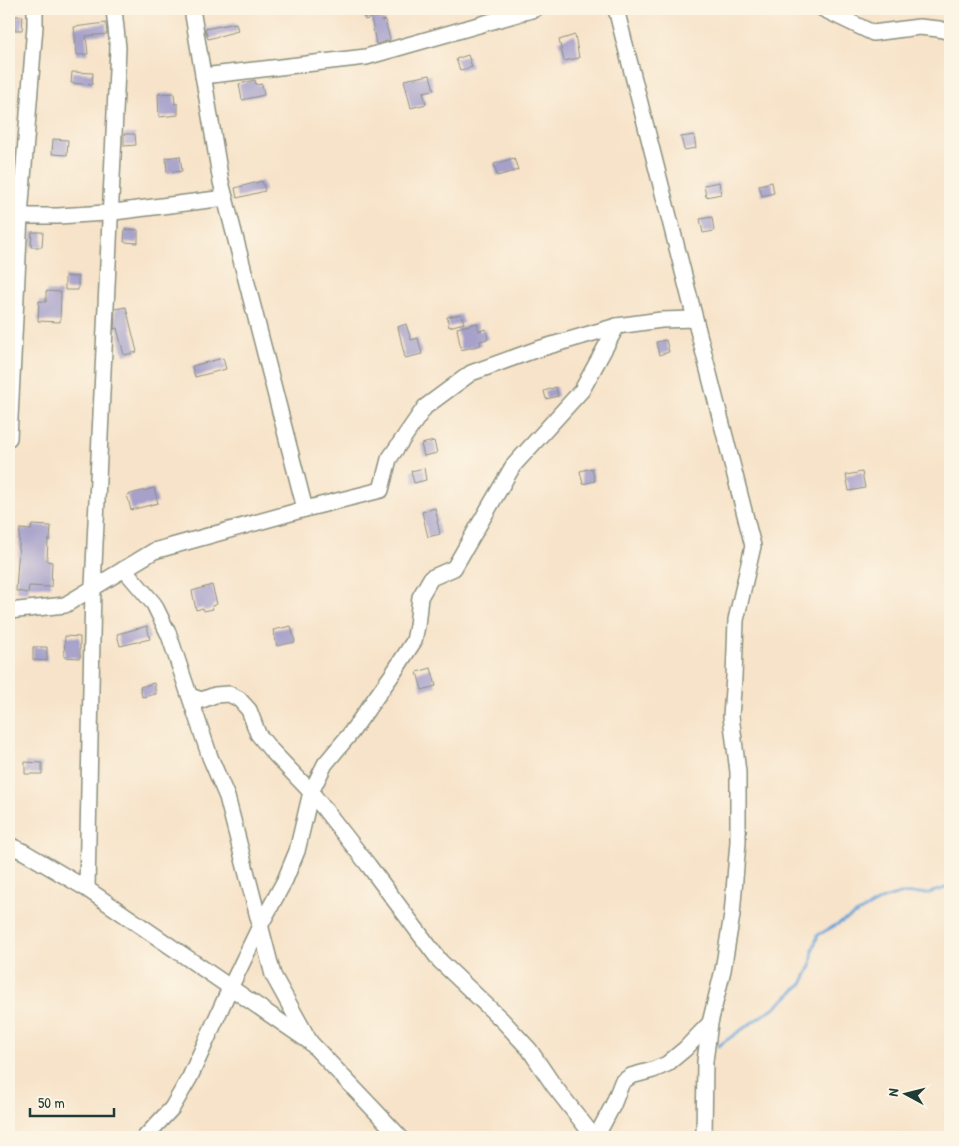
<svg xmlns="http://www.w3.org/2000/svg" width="959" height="1146" font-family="'Patrick Hand',sans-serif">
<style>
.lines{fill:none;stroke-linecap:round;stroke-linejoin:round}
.stream{stroke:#69a2d8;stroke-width:3}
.building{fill:#a6a0ca}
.minor-casing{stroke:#8b907e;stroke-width:18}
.minor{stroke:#fff;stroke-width:15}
</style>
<rect width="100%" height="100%" fill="#fcf5e5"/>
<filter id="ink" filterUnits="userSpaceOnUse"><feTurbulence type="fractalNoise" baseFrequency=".02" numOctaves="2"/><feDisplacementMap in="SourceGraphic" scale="10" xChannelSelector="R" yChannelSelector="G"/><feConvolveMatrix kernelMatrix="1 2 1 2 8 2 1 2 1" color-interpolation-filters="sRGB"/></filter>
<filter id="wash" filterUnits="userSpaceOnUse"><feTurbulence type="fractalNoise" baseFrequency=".0096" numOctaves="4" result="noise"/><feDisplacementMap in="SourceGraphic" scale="20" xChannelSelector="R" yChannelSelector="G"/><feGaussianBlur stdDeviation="1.12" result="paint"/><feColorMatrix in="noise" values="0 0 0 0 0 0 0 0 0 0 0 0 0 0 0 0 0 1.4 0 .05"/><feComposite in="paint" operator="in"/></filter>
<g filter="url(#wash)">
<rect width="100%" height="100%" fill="#f7e3c9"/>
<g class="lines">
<polyline class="stream" points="718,1046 779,1004 802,984 811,966 813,949 818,935 883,899 900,894 929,893 943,889 950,884"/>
</g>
<g id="blocks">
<g class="building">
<polygon points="362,9 378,9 381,21 385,20 390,40 376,44 371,18 365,20"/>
<polygon points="11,16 23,16 22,30 11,30"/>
<polygon points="106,23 107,34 86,36 88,54 77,55 74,27"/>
<polygon points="236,23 238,31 208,39 205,29"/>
<polygon points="575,35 579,58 564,61 559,40"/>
<polygon points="468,55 472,67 460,70 456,59"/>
<polygon points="72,72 93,73 92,85 71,83"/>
<polygon points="430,75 434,90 423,92 426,104 411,108 404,80"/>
<polygon points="255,80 256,85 262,84 264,95 242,100 239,84"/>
<polygon points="174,93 175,104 178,104 178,115 159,117 158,94"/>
<polygon points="124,134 135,134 136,145 124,146"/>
<polygon points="694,135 696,148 684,150 681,137"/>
<polygon points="53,139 68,140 67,155 52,154"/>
<polygon points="180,156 182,171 167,173 166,158"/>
<polygon points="514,158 518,170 497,176 494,164"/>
<polygon points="262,181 265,191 237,198 235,188"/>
<polygon points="719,182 721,194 706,197 704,185"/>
<polygon points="772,182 774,193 762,196 759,185"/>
<polygon points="712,217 714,231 703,233 700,219"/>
<polygon points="125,229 138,230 138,243 124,242"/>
<polygon points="32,232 43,232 42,247 31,247"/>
<polygon points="65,276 78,277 78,290 65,290"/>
<polygon points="46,291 61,292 60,322 38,321 39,301 46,302"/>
<polygon points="126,307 137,352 124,355 117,328 114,329 115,309"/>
<polygon points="461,314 464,323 449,327 447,317"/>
<polygon points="477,323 479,331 486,329 488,339 480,341 481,345 461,350 457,328"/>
<polygon points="406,324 411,340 418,338 422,354 405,358 398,327"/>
<polygon points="666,340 669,352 659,355 656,342"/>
<polygon points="223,358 226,369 195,377 192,366"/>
<polygon points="556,387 558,396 546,399 544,391"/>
<polygon points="434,441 437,453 424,456 421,444"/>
<polygon points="424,468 426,480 414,483 411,471"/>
<polygon points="592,468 595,481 583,484 580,471"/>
<polygon points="862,472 865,488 849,491 846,475"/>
<polygon points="154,488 158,503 131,510 127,495"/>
<polygon points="435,508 438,521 437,521 440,534 428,537 422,512"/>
<polygon points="32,525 51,526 50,540 48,540 47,561 52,562 51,587 29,586 28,593 16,591 20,529 31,530"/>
<polygon points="212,585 217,604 212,606 213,609 204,611 203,608 196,610 192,591"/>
<polygon points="147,626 150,639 120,646 117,634"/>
<polygon points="291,626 295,642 277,646 273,630"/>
<polygon points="65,636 80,637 80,658 64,657"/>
<polygon points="33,647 47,647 47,661 33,660"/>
<polygon points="431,668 436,686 422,690 417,672"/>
<polygon points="154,683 156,694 142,697 140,687"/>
<polygon points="25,762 42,763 42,774 25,774"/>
</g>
</g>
</g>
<g filter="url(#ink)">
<use href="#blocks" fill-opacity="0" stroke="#8b907e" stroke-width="1"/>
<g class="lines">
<g class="minor-casing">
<g id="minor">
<polyline points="192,9 221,182 305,509"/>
<polyline points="616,9 753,546 736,620 734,677 731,716 738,772 738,842 732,915 723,970 710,1023 705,1061 704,1137"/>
<polyline points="823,9 873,33 919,27 939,29 950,32"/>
<polyline points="203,76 366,57 535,9"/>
<polyline points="9,216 58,216 106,213 225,198"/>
<polyline points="9,438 20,216 35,26 35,9"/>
<polyline points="124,569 154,604 169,635 210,757 227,797 273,975 310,1042"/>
<polyline points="9,611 65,605 154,551 305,509 381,490 389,459 425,407 471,373 535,350 617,326 661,320 695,319"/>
<polyline points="190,696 202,700 215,695 229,694 239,699 249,710 258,734 270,749 311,792 369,866 440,961 503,1021 529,1049 554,1086 594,1137"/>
<polyline points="9,845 24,852 87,889 310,1042 400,1137"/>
<polyline points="87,889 93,587 118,48 114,9"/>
<polyline points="145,1137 172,1108 190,1077 230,988 260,926 285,880 297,851 311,792 325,764 350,734 394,672 414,641 417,626 420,597 431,578 454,568 513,466 582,390 617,326"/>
<polyline points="596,1137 613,1105 622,1082 631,1076 653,1070 667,1064 685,1049 710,1023"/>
</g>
</g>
<use href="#minor" class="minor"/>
</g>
</g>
<rect width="959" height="1146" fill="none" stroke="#fcf5e5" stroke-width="30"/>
<g transform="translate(906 1094) rotate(277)" stroke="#fcf5e5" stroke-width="4" paint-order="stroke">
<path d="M0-4L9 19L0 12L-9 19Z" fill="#1f3d34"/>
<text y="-8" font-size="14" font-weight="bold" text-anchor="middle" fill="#1f3d34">N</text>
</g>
<path d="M30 1108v8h84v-8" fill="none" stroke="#1f3d34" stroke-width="2.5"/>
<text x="38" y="1108" font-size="15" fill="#1f3d34" stroke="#fcf5e5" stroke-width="4" paint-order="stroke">50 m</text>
</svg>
